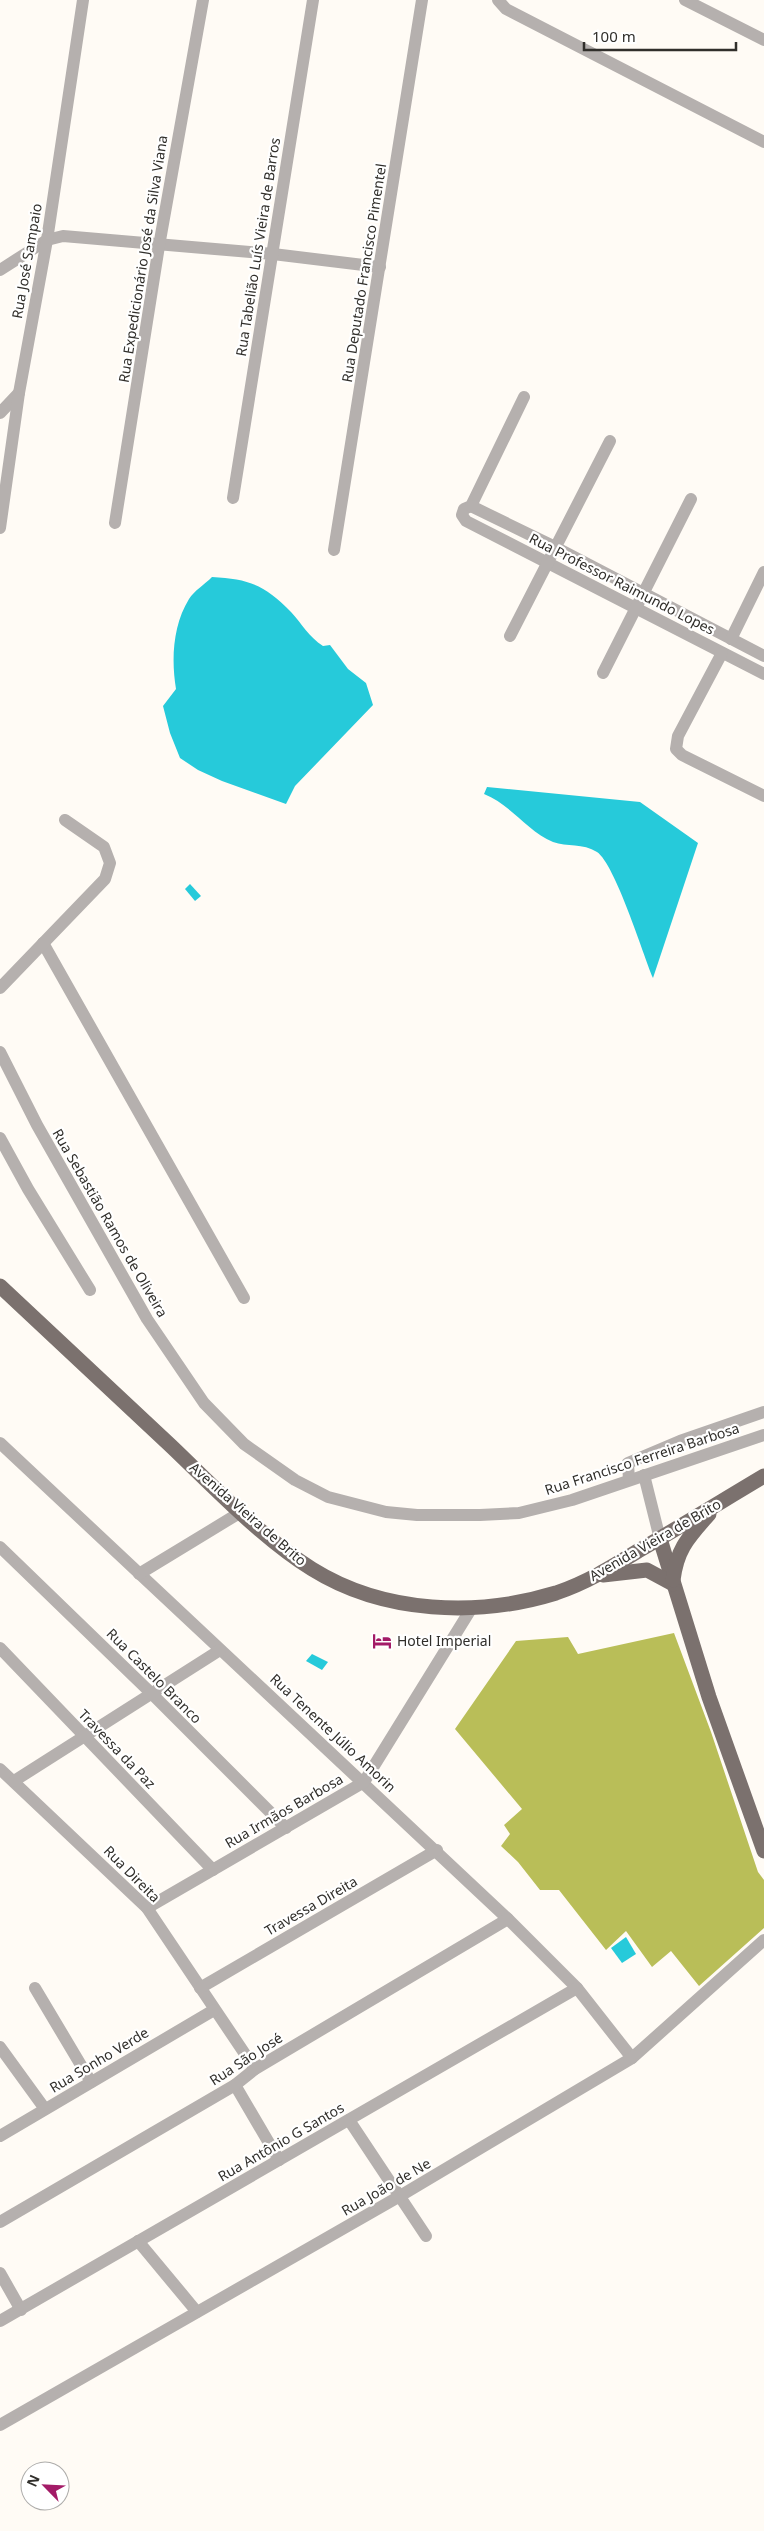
<svg xmlns="http://www.w3.org/2000/svg" width="764" height="2531" font-family="'Noto Sans',sans-serif">
<style>
.forest{fill:#b9be58}
.water{fill:#26cada}
.lines{fill:none;stroke-linecap:round;stroke-linejoin:round}
.minor{stroke:#b5b0ae;stroke-width:12}
.major{stroke:#7b716e;stroke-width:15}
.labels{text-anchor:middle;stroke-width:4.5;stroke-linejoin:round;paint-order:stroke}
.street-label{font-size:14px;fill:#312f2b;stroke:#fff}
.poi-label{font-size:14px;fill:#312f2b;stroke:#fff;text-anchor:start}
</style>
<rect width="100%" height="100%" fill="#fffbf5"/>
<polygon class="forest" points="674,1633 711,1732 758,1872 764,1880 764,1928 699,1986 671,1951 652,1967 626,1931 606,1950 559,1890 540,1890 518,1862 501,1846 510,1834 504,1825 522,1809 455,1729 516,1641 568,1637 578,1654"/>
<g class="water">
<path d="M212 577C249 579 265 585 291 612 302 624 309 637 323 646L330 645 348 669 366 683 373 705 295 786 286 804 222 781 198 770 180 758 170 733 163 706 176 689C171 659 173 625 189 599 194 591 205 584 212 577Z"/>
<path d="M487 787 640 802 698 843 653 978C643 954 615 864 597 852 583 843 567 847 553 842 527 831 510 804 484 794Z"/>
<polygon points="190,884 201,896 195,901 185,889"/>
<polygon points="312,1654 328,1662 322,1670 306,1661"/>
<polygon points="626,1937 636,1954 622,1963 611,1948"/>
</g>
<g class="lines">
<g class="minor">
<polyline points="498,0 506,9 764,142"/>
<polyline points="685,0 764,40"/>
<polyline points="0,270 47,240 63,236 273,254 380,267"/>
<polyline points="524,397 471,506 464,509 462,515 466,521 764,674"/>
<polyline points="0,413 19,393"/>
<polyline points="233,498 313,0"/>
<polyline points="471,506 555,547 764,656"/>
<polyline points="115,523 159,246 203,0"/>
<polyline points="0,528 19,393 47,240 83,0"/>
<polyline points="334,550 422,0"/>
<polyline points="510,636 610,441"/>
<polyline points="731,639 764,572"/>
<polyline points="722,653 678,736 676,749 682,755 764,796"/>
<polyline points="603,673 691,499"/>
<polyline points="43,943 244,1298"/>
<polyline points="0,988 105,879 110,863 104,847 65,820"/>
<polyline points="0,1052 37,1125 147,1319 204,1403 244,1444 295,1480 328,1497 386,1512 417,1515 480,1515 519,1513 572,1500 764,1435"/>
<polyline points="0,1138 28,1189 90,1290"/>
<polyline points="0,1443 508,1919 577,1988 632,2058"/>
<polyline points="644,1475 660,1539"/>
<polyline points="629,1480 628,1463 680,1441 764,1412"/>
<polyline points="0,1547 152,1694 286,1828"/>
<polyline points="139,1574 241,1512"/>
<polyline points="0,1648 213,1870"/>
<polyline points="0,1769 147,1908 255,2069"/>
<polyline points="14,1781 220,1650"/>
<polyline points="147,1908 364,1782 471,1609"/>
<polyline points="35,1988 91,2082"/>
<polyline points="200,1988 437,1850"/>
<polyline points="0,2047 45,2109"/>
<polyline points="235,2085 279,2160"/>
<polyline points="349,2120 426,2236"/>
<polyline points="0,2136 214,2010"/>
<polyline points="0,2222 235,2085 255,2069 508,1919"/>
<polyline points="138,2241 197,2312"/>
<polyline points="0,2273 21,2310"/>
<polyline points="0,2321 577,1988"/>
<polyline points="0,2425 400,2196 632,2058 764,1940"/>
</g>
<g class="major">
<path d="M0 1286C57 1339 114 1393 171 1446 214 1487 262 1538 312 1569 384 1614 478 1617 556 1593 586 1583 612 1567 638 1551 680 1527 722 1501 764 1476"/>
<polyline points="660,1539 709,1697 764,1851"/>
<polyline points="603,1575 647,1570 673,1584"/>
<path d="M673 1580C677 1548 689 1537 709 1514"/>
</g>
</g>
<defs>
<g id="hotel-bare" transform="scale(1.5)"><path d="M-6-4.5h1.5V1H6V5H4.5V3h-9V5H-6ZM-4 0a1.8 1.8 0 1 1 3.6 0ZM.5 0V-2.5h3Q6-2.5 6 0Z" fill="#a31b67" stroke="#fff" stroke-width="2.5" paint-order="stroke"/></g>
</defs>
<g fill-rule="evenodd">
<use href="#hotel-bare" x="382" y="1641"/>
</g>
<g class="labels">
<g class="street-label">
<text transform="translate(258 247) rotate(-81)" y="5">Rua Tabelião Luís Vieira de Barros</text>
<text transform="translate(143 259) rotate(-81)" y="5">Rua Expedicionário José da Silva Viana</text>
<text transform="translate(27 261) rotate(-80)" y="5">Rua José Sampaio</text>
<text transform="translate(364 273) rotate(-81)" y="5">Rua Deputado Francisco Pimentel</text>
<text transform="translate(622 584) rotate(27)" y="5">Rua Professor Raimundo Lopes</text>
<text transform="translate(110 1223) rotate(60)" y="5">Rua Sebastião Ramos de Oliveira</text>
<text transform="translate(642 1459) rotate(-18)" y="5">Rua Francisco Ferreira Barbosa</text>
<text transform="translate(248 1514) rotate(41)" y="5">Avenida Vieira de Brito</text>
<text transform="translate(655 1540) rotate(-30)" y="5">Avenida Vieira de Brito</text>
<text transform="translate(154 1676) rotate(45)" y="5">Rua Castelo Branco</text>
<text transform="translate(333 1733) rotate(43)" y="5">Rua Tenente Júlio Amorin</text>
<text transform="translate(117 1749) rotate(46)" y="5">Travessa da Paz</text>
<text transform="translate(284 1811) rotate(-30)" y="5">Rua Irmãos Barbosa</text>
<text transform="translate(132 1874) rotate(45)" y="5">Rua Direita</text>
<text transform="translate(311 1906) rotate(-30)" y="5">Travessa Direita</text>
<text transform="translate(246 2059) rotate(-33)" y="5">Rua São José</text>
<text transform="translate(99 2060) rotate(-31)" y="5">Rua Sonho Verde</text>
<text transform="translate(281 2142) rotate(-30)" y="5">Rua Antônio G Santos</text>
<text transform="translate(386 2187) rotate(-30)" y="5">Rua João de Ne</text>
</g>
<g class="poi-label">
<text x="397" y="1646">Hotel Imperial</text>
</g>
</g>
<g transform="translate(45 2486) rotate(294)"><circle r="24" fill="#ffffff" stroke="#adacaa"/>
<path d="M0-4L9 19L0 12L-9 19Z" fill="#a31b67"/>
<text y="-8" font-size="14" font-weight="bold" text-anchor="middle" fill="#312f2b">N</text>
</g>
<path d="M584 42v8h152v-8" fill="none" stroke="#312f2b" stroke-width="2.5"/>
<text x="592" y="42" font-size="15" fill="#312f2b" stroke="#ffffff" stroke-width="4" paint-order="stroke">100 m</text>
</svg>
